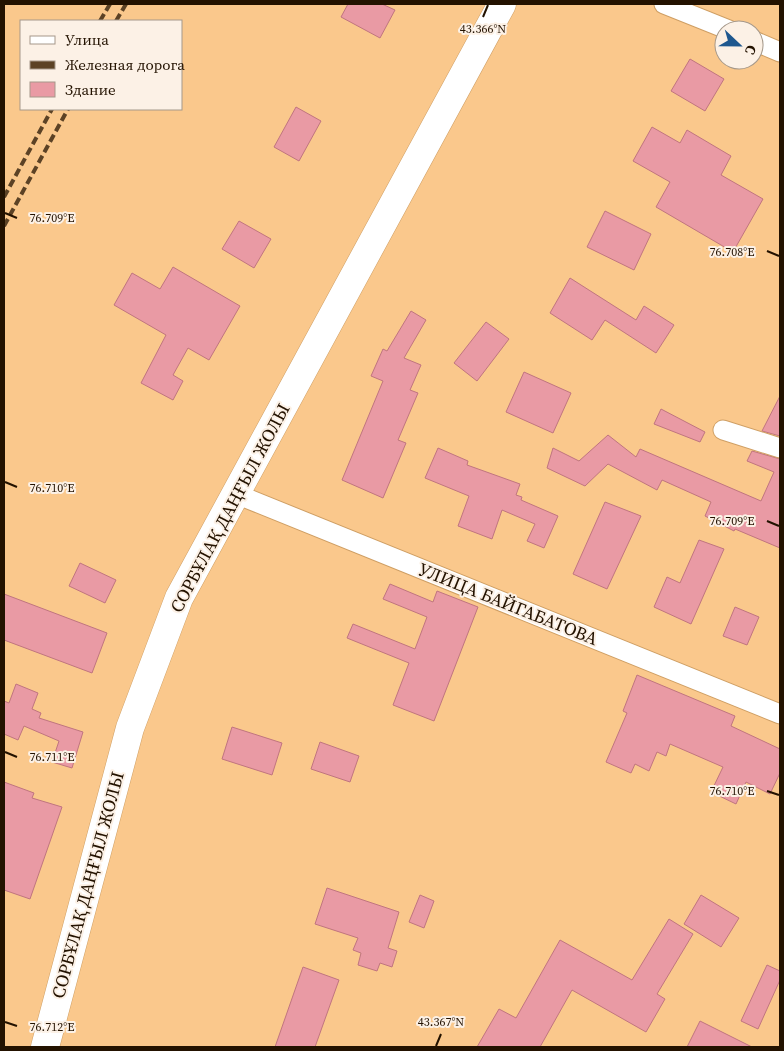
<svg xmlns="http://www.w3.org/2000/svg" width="784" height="1051" font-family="'Source Serif 4',serif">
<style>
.building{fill:#e99aa4;stroke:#c0757f}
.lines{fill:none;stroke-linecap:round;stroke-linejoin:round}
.minor-casing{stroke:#cf9f64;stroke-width:21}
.primary-casing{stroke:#cf9f64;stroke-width:29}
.minor{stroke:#fff;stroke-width:19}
.primary{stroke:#fff;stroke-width:28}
.rail{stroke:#5c4225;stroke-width:4;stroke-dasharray:8 4;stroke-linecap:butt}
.ticks{fill:none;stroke:#231200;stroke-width:2}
.labels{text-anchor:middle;stroke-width:4;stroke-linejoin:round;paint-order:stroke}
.street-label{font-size:18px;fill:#231200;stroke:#fcf1e6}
.ticks-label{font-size:12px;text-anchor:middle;fill:#231200;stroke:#fcf1e6;stroke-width:4;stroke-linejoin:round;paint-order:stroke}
</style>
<rect width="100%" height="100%" fill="#fac88c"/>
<g class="building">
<polygon points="348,4 382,4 395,10 380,38 341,17"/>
<polygon points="690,59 724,79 705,111 671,91"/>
<polygon points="296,107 321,121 299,161 274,147"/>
<polygon points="652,127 680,143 687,130 731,156 721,175 763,199 733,252 656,207 670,182 633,161"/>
<polygon points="605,211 651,234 634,270 587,247"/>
<polygon points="239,221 271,239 254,268 222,249"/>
<polygon points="173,267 240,306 209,360 188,348 173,375 183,381 173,400 141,383 166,335 114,305 132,273 160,289"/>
<polygon points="570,278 636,320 644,306 674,325 656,353 605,320 592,340 550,313"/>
<polygon points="411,311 426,320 404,358 421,365 410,390 418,393 398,440 406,443 383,498 342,480 383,381 371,376 383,349 387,351"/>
<polygon points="486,322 509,339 477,381 454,363"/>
<polygon points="524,372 571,393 553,433 506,412"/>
<polygon points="780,396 780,436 762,431"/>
<polygon points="661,409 705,432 700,442 654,424"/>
<polygon points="608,435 636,457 640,449 761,501 774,472 747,461 752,451 780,459 780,548 735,529 734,531 705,516 711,502 662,480 657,490 608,464 585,486 547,468 553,448 579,461"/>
<polygon points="438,448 468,461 467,465 520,484 516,495 522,497 521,500 558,516 544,548 527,541 535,524 502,510 492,539 458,526 469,496 425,478"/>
<polygon points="605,502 641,516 607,589 573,574"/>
<polygon points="699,540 724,549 691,624 654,607 667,577 680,583"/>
<polygon points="80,563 116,580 105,603 69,586"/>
<polygon points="390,584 433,602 437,591 478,607 434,721 393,705 409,663 347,638 353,624 415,649 427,617 383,599"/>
<polygon points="4,594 107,633 92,673 4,640"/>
<polygon points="735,607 759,617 747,645 723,636"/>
<polygon points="637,675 735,716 731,726 780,749 780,773 770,794 746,782 736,804 711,792 723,767 670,744 666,756 657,752 649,771 635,764 631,773 606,762 627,713 623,711"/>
<polygon points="16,684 38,693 32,709 41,713 39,718 83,732 72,768 52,762 59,741 24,726 18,740 4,734 4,701 9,703"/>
<polygon points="232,727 282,743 272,775 222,759"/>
<polygon points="320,742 359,756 350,782 311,769"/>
<polygon points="4,782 34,793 32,798 62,807 30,899 4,890"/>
<polygon points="327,888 399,912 388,948 397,951 392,967 380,963 377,971 358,965 361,953 353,950 358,938 315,924"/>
<polygon points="420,895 434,901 424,928 409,922"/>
<polygon points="701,895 739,918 721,947 684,924"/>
<polygon points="669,919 693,934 657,994 665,999 646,1032 572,990 540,1047 477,1047 499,1009 516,1018 560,940 632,980"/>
<polygon points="767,965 780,971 780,980 758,1029 741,1021"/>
<polygon points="303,967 339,980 315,1047 275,1047"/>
<polygon points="700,1021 752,1047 687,1047"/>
</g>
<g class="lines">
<g class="minor-casing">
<g id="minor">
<polyline points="664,4 729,30"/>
<polyline points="754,41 780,52"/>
<polyline points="723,430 780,448"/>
<polyline points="236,494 780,714"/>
</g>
</g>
<g class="primary-casing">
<polyline id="primary" points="45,1047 130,728 179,598 502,4"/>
</g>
<use href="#minor" class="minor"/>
<use href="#primary" class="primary"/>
<g class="rail">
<polyline points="100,21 110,4"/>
<polyline points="116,21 126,4"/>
<polyline points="4,197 52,109"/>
<polyline points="4,226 68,109"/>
</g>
</g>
<path class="ticks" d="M483 17 488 5M5 213 17 218M767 251 779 256M5 482 17 487M767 521 779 526M5 752 17 757M767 791 779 795M5 1022 17 1026M436 1046 441 1034"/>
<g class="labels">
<g class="street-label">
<text transform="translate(230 508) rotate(-62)" y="6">СОРБҰЛАҚ ДАҢҒЫЛ ЖОЛЫ</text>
<text transform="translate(508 604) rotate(22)" y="6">УЛИЦА БАЙГАБАТОВА</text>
<text transform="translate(88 885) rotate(-75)" y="6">СОРБҰЛАҚ ДАҢҒЫЛ ЖОЛЫ</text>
</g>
</g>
<g class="ticks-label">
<text x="483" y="33">43.366°N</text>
<text x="52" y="222">76.709°E</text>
<text x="732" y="256">76.708°E</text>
<text x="52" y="492">76.710°E</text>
<text x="732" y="525">76.709°E</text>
<text x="52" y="761">76.711°E</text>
<text x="732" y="795">76.710°E</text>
<text x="441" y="1026">43.367°N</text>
<text x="52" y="1031">76.712°E</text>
</g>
<rect width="784" height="1051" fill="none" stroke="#231200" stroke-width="10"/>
<rect x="20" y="20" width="162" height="90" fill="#fcf1e6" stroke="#a5988a"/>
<rect x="30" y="36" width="25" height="8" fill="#ffffff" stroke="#a5988a"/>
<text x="65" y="45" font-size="15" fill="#231200">Улица</text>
<rect x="30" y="61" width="25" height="8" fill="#5c4225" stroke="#a5988a"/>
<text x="65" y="70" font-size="15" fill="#231200">Железная дорога</text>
<rect x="30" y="82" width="25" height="15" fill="#e99aa4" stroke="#a5988a"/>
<text x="65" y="95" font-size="15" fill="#231200">Здание</text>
<g transform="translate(739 45) rotate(112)"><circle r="24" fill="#fcf1e6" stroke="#a5988a"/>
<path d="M0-4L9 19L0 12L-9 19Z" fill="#1f588f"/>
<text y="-8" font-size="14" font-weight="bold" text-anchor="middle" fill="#231200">С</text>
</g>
</svg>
